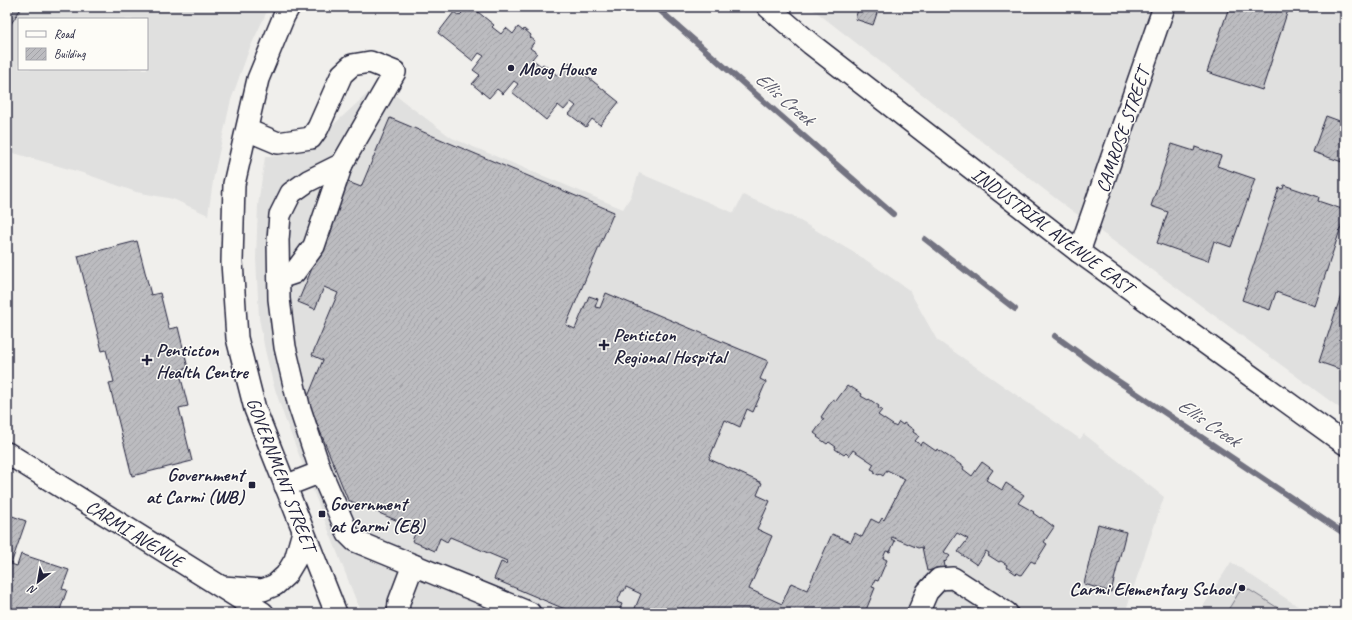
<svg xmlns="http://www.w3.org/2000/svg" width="1352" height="620" font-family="Caveat,sans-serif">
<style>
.built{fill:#e0e0df;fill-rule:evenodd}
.green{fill:#d2d1d1;stroke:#7a7a86}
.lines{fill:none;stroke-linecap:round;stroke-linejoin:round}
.stream{stroke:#737381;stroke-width:6}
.building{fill:url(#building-hatch);stroke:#22223b}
.minor-casing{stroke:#22223b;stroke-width:24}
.minor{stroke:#fdfcf7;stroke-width:21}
.poi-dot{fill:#22223b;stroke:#fdfcf7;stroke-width:1.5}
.labels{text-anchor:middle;stroke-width:3;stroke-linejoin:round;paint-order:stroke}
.poi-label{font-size:19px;font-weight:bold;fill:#22223b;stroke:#fdfcf7;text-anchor:start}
.street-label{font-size:19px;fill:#22223b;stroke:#fdfcf7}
.water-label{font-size:20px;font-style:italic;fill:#58586a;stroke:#fdfcf7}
</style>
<defs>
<pattern id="building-hatch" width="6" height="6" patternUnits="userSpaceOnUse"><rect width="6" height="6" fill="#bcbcc0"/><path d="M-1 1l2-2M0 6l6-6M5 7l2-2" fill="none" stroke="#a1a1a6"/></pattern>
</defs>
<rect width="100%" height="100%" fill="#f0efec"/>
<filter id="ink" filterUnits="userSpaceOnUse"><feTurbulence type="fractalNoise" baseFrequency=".025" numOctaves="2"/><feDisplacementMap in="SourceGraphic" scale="8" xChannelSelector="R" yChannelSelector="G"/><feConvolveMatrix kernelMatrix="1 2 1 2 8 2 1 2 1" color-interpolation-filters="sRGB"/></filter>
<g filter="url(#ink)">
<g class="built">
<path d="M7 7H269L249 50 231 100 214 175 208 215 173 199 136 192 86 174 7 151ZM19 19H147V69H19Z"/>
<polygon points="810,7 1345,7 1345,412 1055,198"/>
<polygon points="379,83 452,138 623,209 631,196 639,173 734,213 743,195 795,218 863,258 909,290 937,340 1080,439 1084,434 1164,497 1125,613 361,613 285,419 273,383 265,350 259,318 256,258 258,205 265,157 285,155 307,149"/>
<polygon points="1231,562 1308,613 1199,613"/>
</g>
<polygon class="green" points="1243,586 1286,613 1226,613"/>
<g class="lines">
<g class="stream">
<polyline points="656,7 893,214"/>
<polyline points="925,239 1015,309"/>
<polyline points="1055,336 1109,375 1345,534"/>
</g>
</g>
<g class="building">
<polygon points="7,7 22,7 7,30"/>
<polygon points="454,7 482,7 478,12 494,25 492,27 501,34 506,28 513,34 518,27 523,31 524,29 531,35 530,37 535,41 530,48 537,53 532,59 541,66 543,64 558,76 569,62 619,102 600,125 592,119 586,127 569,114 576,106 571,102 564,110 558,105 546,120 512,92 518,84 514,81 503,94 497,89 489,98 472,84 480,75 473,70 484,56 479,53 473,61 438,33 454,12 459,16 462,13"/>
<polygon points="859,7 879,7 873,25 855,19"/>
<polygon points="1229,7 1289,7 1262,90 1207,72"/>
<polygon points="1345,70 1345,83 1341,82"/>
<polygon points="1326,116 1345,123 1345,163 1313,152"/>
<polygon points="390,118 614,212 566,325 575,329 589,296 598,299 595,307 600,308 606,293 768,361 760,379 766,382 753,412 747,409 740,427 725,420 709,459 762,483 757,495 770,501 757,529 772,536 749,589 782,604 791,583 807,590 832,534 851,542 855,533 862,537 871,519 879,523 882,518 884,520 905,479 887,470 883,476 880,474 879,475 874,473 875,471 871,469 874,464 853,450 849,456 846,453 844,455 835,449 836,447 829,442 827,444 817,437 818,436 814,433 824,419 821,417 833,399 836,401 847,386 850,388 851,387 862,394 861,396 868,400 869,399 879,406 878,408 882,410 878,415 896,427 899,422 903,425 904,423 914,430 913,432 919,436 915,441 921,445 923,442 936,451 937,449 964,467 963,469 972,476 982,462 993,470 986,480 1002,490 1006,483 1024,495 1018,503 1034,512 1033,513 1040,518 1041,517 1054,527 1044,542 1047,544 1035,563 1031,561 1021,575 1017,573 1016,574 1006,567 1007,565 1001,561 999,562 988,555 989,553 986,551 977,565 958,552 968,539 957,533 944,552 950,556 945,562 944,561 945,567 927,571 922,547 918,548 892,537 891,539 895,541 890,552 886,551 883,558 887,560 878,581 875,580 872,587 875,588 866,610 863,609 861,613 695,613 683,608 678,611 677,613 633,613 641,594 626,587 624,591 622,591 617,602 622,604 619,611 622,613 574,613 494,579 501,562 506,564 507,561 450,537 447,542 440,538 435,551 412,541 417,529 348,500 307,399 323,360 312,355 338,293 324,287 315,309 298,302 348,182 361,187"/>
<polygon points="1172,144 1194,151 1195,147 1221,156 1217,166 1255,179 1231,247 1214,241 1208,261 1157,243 1168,212 1151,206"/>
<polygon points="1284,185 1319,197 1318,201 1345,210 1345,215 1315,306 1276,292 1270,310 1242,300 1279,188 1283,189"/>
<polygon points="137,241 151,295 160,293 169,329 178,327 188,368 179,370 188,406 179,408 192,461 132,476 109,383 114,382 106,350 102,351 78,256"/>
<polygon points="1345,283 1345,371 1319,362"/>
<polygon points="7,514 26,521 11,564 17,566 21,554 69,570 62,589 67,590 60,610 56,609 54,613 7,613"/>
<polygon points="1098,524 1126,532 1111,592 1084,584"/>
</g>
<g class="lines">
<g class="minor-casing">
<g id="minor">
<polyline points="289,7 284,16 258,79 234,184 232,262 237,338 255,409 336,613"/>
<polyline points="768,7 811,44 1079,252 1345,444"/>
<polyline points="247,130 278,143 311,138 318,128 342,74 352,65 370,62 395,72 342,164 308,181 291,193 280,215 278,240 279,299 285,347 299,406 321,472"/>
<polyline points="1079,252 1164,7"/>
<polyline points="279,278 294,273 314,246 342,164"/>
<polyline points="7,453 263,613"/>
<polyline points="285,486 321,472 348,534 355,541 530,613"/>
<polyline points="223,587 263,590 275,585 286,575 295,560 303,532"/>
<polyline points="398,613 399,602 413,565"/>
<polyline points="918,613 927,592 939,579 953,578 1007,613"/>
</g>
</g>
<use href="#minor" class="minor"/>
</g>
</g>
<g class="poi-dot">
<circle cx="511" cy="68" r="4"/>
<path d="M602 339h4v4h4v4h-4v4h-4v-4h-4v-4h4z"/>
<path d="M145 354h4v4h4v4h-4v4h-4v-4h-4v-4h4z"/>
<rect x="248" y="481" width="8" height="8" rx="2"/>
<rect x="318" y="510" width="8" height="8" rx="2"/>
<circle cx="1242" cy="588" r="4"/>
</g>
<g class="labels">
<g class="poi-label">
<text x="519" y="75">Moog House</text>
<text x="613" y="341">Penticton<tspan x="613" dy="22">Regional Hospital</tspan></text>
<text x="156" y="356">Penticton<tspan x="156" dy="22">Health Centre</tspan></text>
<text x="244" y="481" text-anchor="end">Government<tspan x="244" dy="22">at Carmi (WB)</tspan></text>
<text x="330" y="510">Government<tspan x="330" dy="22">at Carmi (EB)</tspan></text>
<text x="1234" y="595" text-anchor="end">Carmi Elementary School</text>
</g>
<g class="street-label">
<text transform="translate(1122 130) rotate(-71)" y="7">CAMROSE STREET</text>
<text transform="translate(1053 230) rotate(37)" y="7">INDUSTRIAL AVENUE EAST</text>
<text transform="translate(282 474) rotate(69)" y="7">GOVERNMENT STREET</text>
<text transform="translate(135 533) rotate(32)" y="7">CARMI AVENUE</text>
</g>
<g class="water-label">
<text transform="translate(785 98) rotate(41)" y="7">Ellis Creek</text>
<text transform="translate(1209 422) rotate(34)" y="7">Ellis Creek</text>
</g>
</g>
<rect width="1352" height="620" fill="none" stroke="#fdfcf7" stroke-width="24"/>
<rect x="12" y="12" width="1328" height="596" fill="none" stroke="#22223b" stroke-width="1.5" filter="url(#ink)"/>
<rect x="18" y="18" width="130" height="52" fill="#fdfcf7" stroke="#a5a5ac"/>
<rect x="26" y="31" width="20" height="6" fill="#fdfcf7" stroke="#a5a5ac"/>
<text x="54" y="38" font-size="12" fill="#22223b">Road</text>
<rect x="26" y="48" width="20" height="12" fill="url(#building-hatch)" stroke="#a5a5ac"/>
<text x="54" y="58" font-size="12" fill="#22223b">Building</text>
<g transform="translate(38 582) rotate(211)" stroke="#fdfcf7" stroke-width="3" paint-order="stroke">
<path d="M0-3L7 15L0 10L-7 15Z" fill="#22223b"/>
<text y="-6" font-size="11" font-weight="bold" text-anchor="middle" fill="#22223b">N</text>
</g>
</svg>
